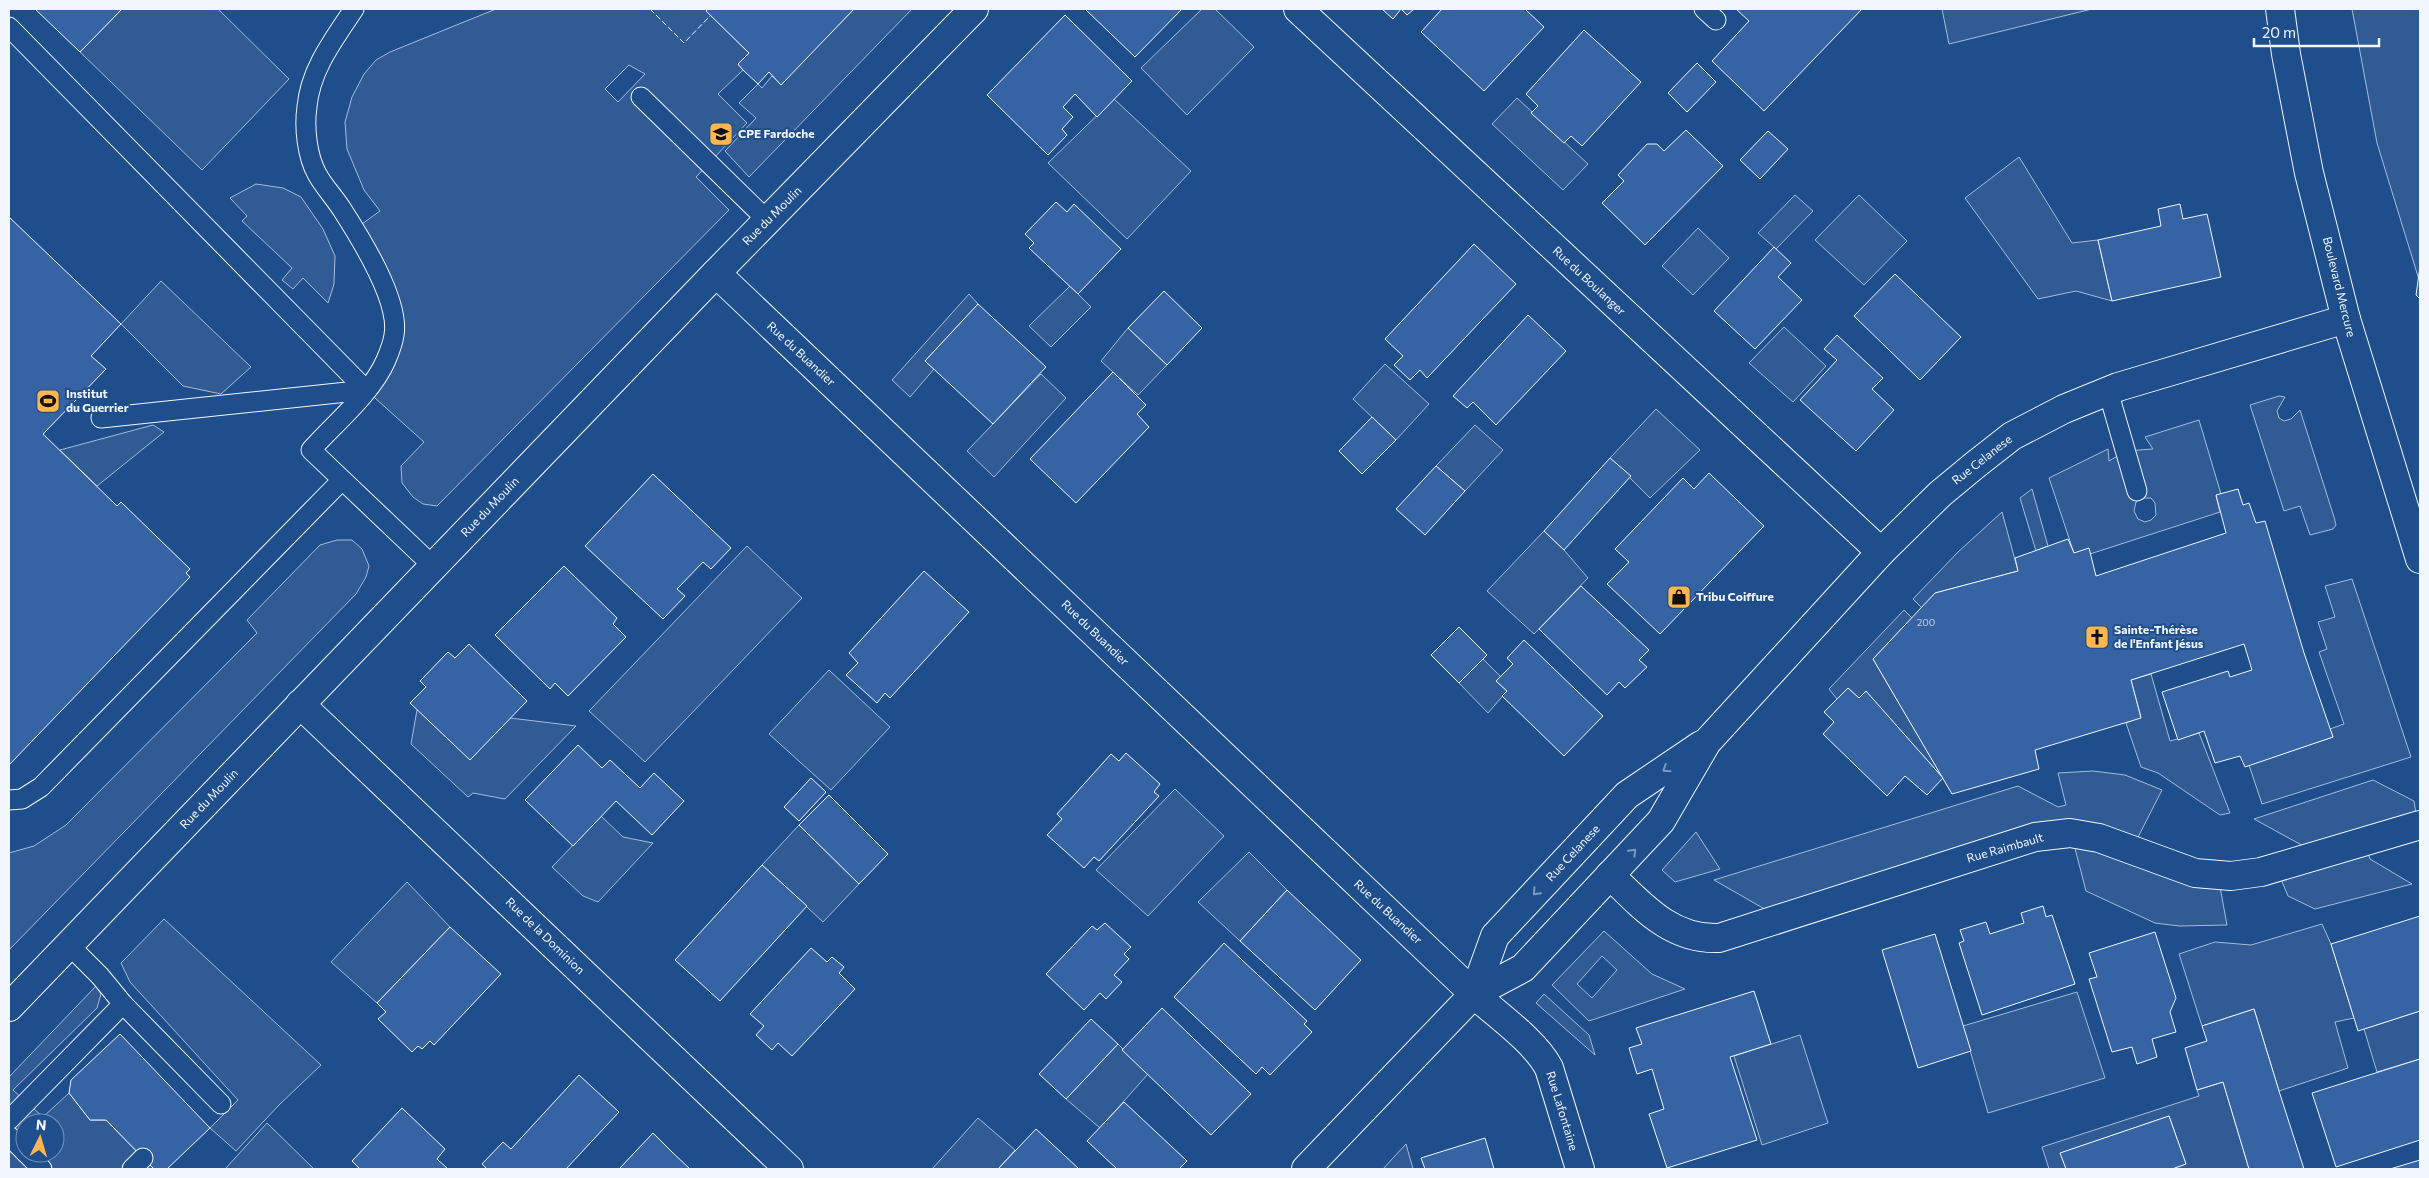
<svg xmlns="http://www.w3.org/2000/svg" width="2429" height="1178" font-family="Commissioner,sans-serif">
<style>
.built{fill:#305b95;stroke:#a8bbd7;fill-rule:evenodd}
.building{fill:#3563a3;stroke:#f2f6ff}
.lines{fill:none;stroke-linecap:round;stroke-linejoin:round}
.service-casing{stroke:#f2f6ff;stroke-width:21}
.minor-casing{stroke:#f2f6ff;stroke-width:30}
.tertiary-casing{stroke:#f2f6ff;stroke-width:30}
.service{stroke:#1f4e8c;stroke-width:19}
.minor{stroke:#1f4e8c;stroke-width:28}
.tertiary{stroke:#1f4e8c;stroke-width:28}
.fence{stroke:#f2f6ff;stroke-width:1;stroke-dasharray:6 2.5;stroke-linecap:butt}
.oneway{stroke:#7e9ac0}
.labels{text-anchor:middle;stroke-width:4;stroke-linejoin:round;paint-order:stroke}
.number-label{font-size:10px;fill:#c3d1e8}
.poi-label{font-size:12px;font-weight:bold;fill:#f2f6ff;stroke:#1f4e8c;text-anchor:start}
.street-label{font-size:12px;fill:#f2f6ff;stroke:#1f4e8c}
</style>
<rect width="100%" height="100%" fill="#1f4e8c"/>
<g class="built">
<polygon points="122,9 218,9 289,79 202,170 80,52"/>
<path d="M496 9H708L706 11 749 53 738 64 743 70 718 94 747 123 696 177 729 210 437 506 423 504 413 497 402 483 401 466 424 442 366 390 394 334 355 229 380 211 364 190 347 149 345 122 352 97 364 74 376 60 390 52ZM629 65 645 74 618 102 605 89Z"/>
<polygon points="854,9 912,9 749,177 725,151 756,118 739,103 758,84 762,88 772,76 781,84"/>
<polygon points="1202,9 1215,9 1254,47 1187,115 1141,68"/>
<polygon points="1942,9 2092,9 1949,44"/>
<polygon points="2352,9 2420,9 2420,283 2377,143"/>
<polygon points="1517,98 1588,164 1563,190 1492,124"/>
<polygon points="1114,99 1191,171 1127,239 1048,163"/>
<polygon points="2019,157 2072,243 2098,240 2112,301 2076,291 2038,299 1965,198"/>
<polygon points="256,184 283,188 301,197 323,229 335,256 334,284 328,303 303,278 293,289 282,280 292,268 242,221 247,216 230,198"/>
<polygon points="1795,195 1813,211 1776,249 1758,233"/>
<polygon points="1859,195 1907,241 1864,285 1815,240"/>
<polygon points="1698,228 1729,258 1693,295 1662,266"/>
<polygon points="161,281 251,367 221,394 183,386 121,324"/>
<polygon points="1070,286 1091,307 1051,347 1029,326"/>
<polygon points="969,294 978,304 925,361 934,369 910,397 892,380"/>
<polygon points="1784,327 1826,366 1793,402 1749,363"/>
<polygon points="1128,328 1167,365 1138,395 1101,361"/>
<polygon points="1385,364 1429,404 1396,440 1353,399"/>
<polygon points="1041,374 1066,398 994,477 967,451"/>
<polygon points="2279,396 2285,397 2277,411 2279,418 2284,421 2291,419 2300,410 2334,517 2336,525 2333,529 2310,535 2300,506 2284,511 2250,405"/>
<polygon points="1656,409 1700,450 1650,498 1610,458"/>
<path d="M2199 420 2221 494 2216 496 2220 512 2090 554 2074 553 2049 478 2108 449 2109 461 2126 451 2153 449 2145 437ZM2143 498H2151L2155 503 2156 515 2151 520 2145 522 2138 519 2134 511 2136 502Z"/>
<polygon points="153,425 164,432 97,486 60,450"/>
<polygon points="1475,425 1503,450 1465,491 1436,466"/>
<polygon points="2032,489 2048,546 2036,551 2020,498"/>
<polygon points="2002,512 2018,571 1935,593 1922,608 1913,599 1958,552"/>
<polygon points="1544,531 1564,550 1588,578 1534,634 1487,591"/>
<polygon points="337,540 352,540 362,549 369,566 366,577 356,594 9,950 9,853 34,846 66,825 257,633 247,620 320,545"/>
<polygon points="747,546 802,598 645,762 589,711"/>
<polygon points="2352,579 2411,757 2262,804 2249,765 2333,737 2330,729 2344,724 2319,652 2327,649 2318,622 2335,617 2325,586"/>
<polygon points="1904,610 1912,618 1873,659 1943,778 1866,692 1859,698 1848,688 1837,699 1829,689"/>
<polygon points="1483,659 1501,677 1497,682 1507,691 1488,713 1459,683"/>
<polygon points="829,670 890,727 831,790 769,734"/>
<polygon points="2151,674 2170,741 2199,733 2230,813 2220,815 2158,773 2141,767 2126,723 2141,717 2131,680"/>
<polygon points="417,710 510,718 576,726 505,799 473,793 468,797 411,744"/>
<polygon points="2093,771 2125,775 2162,790 2132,849 2218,876 2227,925 2179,926 2155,923 2086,891 2071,833 1782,919 1714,880 2018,786 2058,807 2066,805 2058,773"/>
<polygon points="2373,780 2414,801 2418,826 2364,842 2370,859 2412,884 2315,909 2288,896 2276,867 2318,854 2254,819"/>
<polygon points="1175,789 1224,836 1148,916 1096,870"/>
<polygon points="601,816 623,837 653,843 598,902 583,896 552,867"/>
<polygon points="799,825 859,884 823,922 762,865"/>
<polygon points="1696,832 1720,869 1675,882 1662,870"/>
<polygon points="1249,852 1287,890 1240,941 1198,902"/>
<polygon points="407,882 450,927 377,1003 331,962"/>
<polygon points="164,919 321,1065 279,1105 236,1151 210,1128 238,1100 130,982 121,963"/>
<polygon points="2322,924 2331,944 2354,1018 2335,1022 2348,1068 2279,1091 2254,1009 2202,1026 2179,954 2215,942 2251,945"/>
<path d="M1604 931 1652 974 1685 989 1589 1021 1552 985ZM1602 956 1617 970 1592 998 1577 984Z"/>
<path d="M96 986 101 994 97 1008 13 1090 43 1117 69 1093 90 1120H106L154 1169H9V1077ZM25 1123H55V1153H25Z"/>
<polygon points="2077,992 2105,1078 1988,1113 1963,1026"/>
<polygon points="1544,994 1589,1035 1595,1055 1536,1003"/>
<polygon points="2420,1011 2420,1059 2377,1072 2364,1029"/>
<polygon points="1800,1035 1828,1123 1762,1145 1734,1056"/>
<polygon points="1118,1044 1148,1074 1100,1128 1066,1099"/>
<polygon points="2223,1082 2249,1169 2172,1169 2186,1164 2169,1116 2061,1153 2066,1169 2049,1169 2042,1147 2199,1096 2197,1090"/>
<polygon points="978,1118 1015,1150 998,1169 932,1169"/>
<polygon points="267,1123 314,1169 225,1169"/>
<polygon points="1406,1144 1413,1169 1383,1169 1392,1159"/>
</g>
<g class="building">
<polygon points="35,9 122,9 80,52"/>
<polygon points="708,9 854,9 781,85 769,72 758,84 743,70 738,64 749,53 706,11"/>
<polygon points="1085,9 1182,9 1135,57"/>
<polygon points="1382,9 1414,9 1407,15 1401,9 1393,19"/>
<polygon points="1442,9 1525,9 1544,27 1484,91 1421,32"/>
<polygon points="1736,9 1862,9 1764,111 1712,61 1749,21"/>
<polygon points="1065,15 1132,81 1097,117 1075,94 1063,107 1073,117 1062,129 1067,135 1048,155 987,95"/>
<polygon points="1584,30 1641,82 1582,146 1571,136 1564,143 1531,113 1538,106 1526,94"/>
<polygon points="1697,63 1716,82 1687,112 1668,93"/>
<polygon points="1686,130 1723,166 1645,245 1602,203 1624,181 1618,175 1647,144 1657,144 1664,151"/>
<polygon points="1768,131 1788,149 1760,179 1740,160"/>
<polygon points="1056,202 1067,212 1074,204 1121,249 1078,294 1029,248 1034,243 1025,234"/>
<polygon points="2180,204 2183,219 2207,214 2221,277 2112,301 2098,240 2161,226 2158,209"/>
<polygon points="9,217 121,324 91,356 106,369 43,434 117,506 121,502 190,569 186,573 190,577 9,765"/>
<polygon points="1474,244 1516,284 1427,378 1420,370 1410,380 1394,365 1403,356 1385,339"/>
<polygon points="1774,247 1791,263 1778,277 1802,300 1755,349 1714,311"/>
<polygon points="2420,267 2420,299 2416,295"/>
<polygon points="1895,274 1961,337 1920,380 1854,316"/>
<polygon points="1164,291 1202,328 1167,365 1128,328"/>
<polygon points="978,304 1046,367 993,424 925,361"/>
<polygon points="1528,315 1566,351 1496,425 1473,402 1467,408 1453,396"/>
<polygon points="1837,335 1883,378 1872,389 1894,410 1856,451 1800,400 1837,360 1824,349"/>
<polygon points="1113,372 1146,405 1137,414 1149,427 1076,503 1030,459"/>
<polygon points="1372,417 1396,440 1362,474 1339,451"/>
<polygon points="1610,458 1631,476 1564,550 1544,531"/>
<polygon points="1436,466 1465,491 1425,535 1396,509"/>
<polygon points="1709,473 1764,526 1660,634 1607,584 1629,562 1615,549 1683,478 1694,489"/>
<polygon points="653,474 731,548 711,569 703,562 677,589 685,596 663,619 585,546"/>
<polygon points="2238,489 2243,505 2249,503 2256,523 2265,521 2304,653 2333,737 2245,767 2240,756 2215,763 2204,731 2178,740 2162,692 2228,671 2230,677 2252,670 2244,644 2131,680 2141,718 2035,750 2039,769 1952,794 1873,659 1935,593 2018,571 2015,558 2068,539 2074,553 2089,548 2096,576 2226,533 2216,495"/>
<polygon points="564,566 617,618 613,624 626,637 568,696 555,683 550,689 495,635"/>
<polygon points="924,571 969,612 890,698 885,693 877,703 846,675 858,663 849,653"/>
<polygon points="1581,586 1649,650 1639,660 1647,667 1625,688 1619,682 1607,695 1539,629"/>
<polygon points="1459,627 1487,655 1459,683 1431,655"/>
<polygon points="1524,640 1603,716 1564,756 1502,696 1507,691 1496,681 1513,664 1507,658"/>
<polygon points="469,644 527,701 470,760 410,703 426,687 420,681 448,652 455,658"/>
<polygon points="1848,688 1859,698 1866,691 1943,778 1927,795 1905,776 1887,796 1823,734 1834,722 1824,712"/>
<polygon points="578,745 602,768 610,760 640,788 654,773 684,801 652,835 616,801 573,846 525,800"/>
<polygon points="1126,753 1160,784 1154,792 1159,796 1099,861 1094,857 1084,868 1047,835 1062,819 1057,814 1111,754 1119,761"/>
<polygon points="811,778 826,792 799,821 784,807"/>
<polygon points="829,795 888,854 859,884 799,825"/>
<polygon points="762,865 807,906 720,1001 675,960"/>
<polygon points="1287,890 1361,960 1315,1010 1240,941"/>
<polygon points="2043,906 2046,917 2052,915 2075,984 1982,1015 1959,943 1964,941 1960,930 1986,922 1990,934 2024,923 2021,913"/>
<polygon points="2420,916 2420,1011 2358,1031 2331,944"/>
<polygon points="1105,923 1131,947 1124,954 1129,959 1114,975 1122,982 1106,999 1100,993 1084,1010 1046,974 1092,926 1097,930"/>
<polygon points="450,927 501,974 434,1045 430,1041 422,1049 418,1046 412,1052 378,1019 386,1012 377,1003"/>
<polygon points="2155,932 2176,998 2170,1012 2176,1032 2152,1039 2157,1057 2137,1064 2132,1047 2112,1052 2089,979 2097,977 2089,953"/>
<polygon points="1935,934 1971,1051 1918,1068 1882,950"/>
<polygon points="1224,943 1307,1021 1304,1024 1312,1032 1270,1075 1262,1067 1256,1074 1174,997"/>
<polygon points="811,948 827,962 832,957 844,967 839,973 855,989 792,1056 778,1043 772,1050 756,1035 764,1026 750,1014"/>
<polygon points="1754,991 1771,1044 1730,1057 1757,1140 1667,1168 1649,1114 1664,1109 1652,1069 1637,1074 1629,1048 1642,1044 1636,1028"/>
<polygon points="1162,1008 1251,1094 1211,1135 1122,1050"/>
<polygon points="2254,1009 2279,1091 2304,1169 2249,1169 2223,1082 2197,1090 2185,1048 2207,1041 2202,1026"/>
<polygon points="1091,1019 1118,1044 1066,1099 1039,1074"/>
<polygon points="120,1034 210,1128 167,1169 154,1169 106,1120 90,1120 69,1093 71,1080"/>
<polygon points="2420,1059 2420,1140 2336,1167 2312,1093"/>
<polygon points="579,1075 619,1112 566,1169 487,1169 482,1164 503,1142 511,1149"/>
<polygon points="1124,1102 1187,1161 1179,1169 1117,1169 1087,1141"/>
<polygon points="402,1108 445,1149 437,1159 448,1169 360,1169 352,1161"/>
<polygon points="2169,1116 2186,1164 2172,1169 2066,1169 2060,1153"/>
<polygon points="1036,1129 1079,1169 998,1169"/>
<polygon points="653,1133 672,1152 690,1169 619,1169"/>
<polygon points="1485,1138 1494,1169 1425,1169 1421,1158"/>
<polygon points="2420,1160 2420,1169 2390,1169"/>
</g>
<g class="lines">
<g class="service-casing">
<g id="service">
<path d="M354 9C334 39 310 70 307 107 304 127 307 156 317 174 324 187 335 198 343 211 361 239 400 301 394 335 393 343 389 353 386 360 372 393 334 424 311 450L433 566"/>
<polyline points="1704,9 1716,20"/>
<polyline points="9,27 366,390"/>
<polyline points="641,97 767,220"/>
<polyline points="2108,391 2137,491"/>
<polyline points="101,418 366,390"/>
<polyline points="9,800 22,799 41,787 342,480"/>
<polyline points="123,1004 221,1104"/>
<polyline points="9,1120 123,1004 100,976 69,945"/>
<polyline points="9,1136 25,1152"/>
<polyline points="26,1153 42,1169"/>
<polyline points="132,1169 143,1158"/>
</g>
</g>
<g class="minor-casing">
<g id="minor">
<polyline points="1298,9 1881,552"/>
<path d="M716 273 1474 994C1497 1015 1535 1041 1549 1068L1580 1169"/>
<polyline points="300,704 789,1169"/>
<path d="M1610 875C1642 906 1671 940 1719 938L2035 837 2070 833 2099 838 2195 873 2231 876 2261 872 2420 825"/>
<polyline points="9,1007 716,273 974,9"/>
</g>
</g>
<g class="tertiary-casing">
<g id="tertiary">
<polyline points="2280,9 2286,54 2309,173 2346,319 2420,559"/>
<polyline points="1474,994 1495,936 1627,795 1701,745"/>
<polyline points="1306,1169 1474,994 1523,968 1661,821 1707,742 1881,552 1940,494 1975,465 2012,436 2064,409 2118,387 2346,319"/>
</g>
</g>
<use href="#service" class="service"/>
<use href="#minor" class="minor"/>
<use href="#tertiary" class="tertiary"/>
<polyline class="fence" points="650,9 684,43 710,16"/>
</g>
<defs><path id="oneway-chevron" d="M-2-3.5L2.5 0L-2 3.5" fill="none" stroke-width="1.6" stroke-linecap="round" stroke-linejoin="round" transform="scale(1.25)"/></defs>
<g class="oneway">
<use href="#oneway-chevron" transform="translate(1666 769) rotate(147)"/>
<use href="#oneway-chevron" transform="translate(1633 852) rotate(-46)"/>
<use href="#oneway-chevron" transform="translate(1536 892) rotate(133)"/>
</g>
<defs>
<g id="school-square" transform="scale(1.25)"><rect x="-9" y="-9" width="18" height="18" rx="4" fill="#ffb74d" stroke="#1f4e8c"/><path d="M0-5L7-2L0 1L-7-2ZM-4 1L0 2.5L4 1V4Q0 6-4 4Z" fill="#111"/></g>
<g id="stadium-square" transform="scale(1.25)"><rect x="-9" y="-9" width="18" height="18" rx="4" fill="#ffb74d" stroke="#1f4e8c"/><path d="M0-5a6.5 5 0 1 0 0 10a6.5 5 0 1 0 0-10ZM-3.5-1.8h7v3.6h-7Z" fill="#111"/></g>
<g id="shop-square" transform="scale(1.25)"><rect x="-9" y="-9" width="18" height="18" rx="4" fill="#ffb74d" stroke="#1f4e8c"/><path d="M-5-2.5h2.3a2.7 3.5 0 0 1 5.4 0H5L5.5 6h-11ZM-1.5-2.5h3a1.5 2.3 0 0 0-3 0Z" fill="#111"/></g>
<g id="church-square" transform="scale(1.25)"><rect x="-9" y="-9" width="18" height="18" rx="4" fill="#ffb74d" stroke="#1f4e8c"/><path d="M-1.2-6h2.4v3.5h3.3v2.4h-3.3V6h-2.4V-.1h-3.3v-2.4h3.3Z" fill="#111"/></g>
</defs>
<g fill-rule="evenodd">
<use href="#school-square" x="721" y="134"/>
<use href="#stadium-square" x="48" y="401"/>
<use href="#shop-square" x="1679" y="597"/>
<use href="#church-square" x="2097" y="637"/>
</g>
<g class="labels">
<g class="number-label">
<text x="1926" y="626">200</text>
</g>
<g class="poi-label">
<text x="738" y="138">CPE Fardoche</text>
<text x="66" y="398">Institut<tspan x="66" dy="14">du Guerrier</tspan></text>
<text x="1696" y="601">Tribu Coiffure</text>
<text x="2114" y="634">Sainte-Thérèse<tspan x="2114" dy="14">de l'Enfant Jésus</tspan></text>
</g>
<g class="street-label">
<text transform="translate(772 216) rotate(-45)" y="4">Rue du Moulin</text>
<text transform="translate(1589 281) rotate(43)" y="4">Rue du Boulanger</text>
<text transform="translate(2339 287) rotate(76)" y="4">Boulevard Mercure</text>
<text transform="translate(801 354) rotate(43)" y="4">Rue du Buandier</text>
<text transform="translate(1982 460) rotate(-38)" y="4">Rue Celanese</text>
<text transform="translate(490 507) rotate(-46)" y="4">Rue du Moulin</text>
<text transform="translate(1095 633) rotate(44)" y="4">Rue du Buandier</text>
<text transform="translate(209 799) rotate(-46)" y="4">Rue du Moulin</text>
<text transform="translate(2005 848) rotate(-16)" y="4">Rue Raimbault</text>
<text transform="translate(1573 853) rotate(-47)" y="4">Rue Celanese</text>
<text transform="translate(1388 912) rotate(43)" y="4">Rue du Buandier</text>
<text transform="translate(545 936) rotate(44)" y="4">Rue de la Dominion</text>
<text transform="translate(1562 1111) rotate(73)" y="4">Rue Lafontaine</text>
</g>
</g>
<rect width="2429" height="1178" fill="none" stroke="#f2f6ff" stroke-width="20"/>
<g transform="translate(40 1138) rotate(5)"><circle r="24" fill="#1f4e8c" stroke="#7391ba"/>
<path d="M0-4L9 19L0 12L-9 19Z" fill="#ffb74d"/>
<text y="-8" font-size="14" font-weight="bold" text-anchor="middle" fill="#f2f6ff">N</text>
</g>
<path d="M2254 38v8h125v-8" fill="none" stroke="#f2f6ff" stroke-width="2.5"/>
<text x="2262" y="38" font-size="15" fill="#f2f6ff" stroke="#1f4e8c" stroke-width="4" paint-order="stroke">20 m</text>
</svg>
